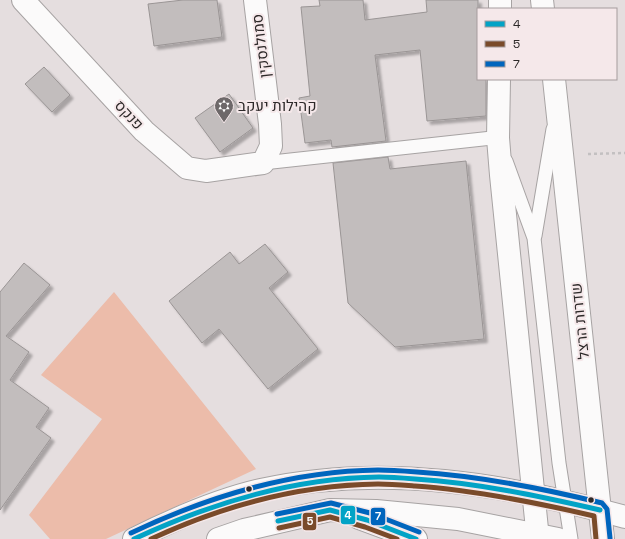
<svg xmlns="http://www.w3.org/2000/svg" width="625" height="539" font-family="'Space Grotesk',Heebo,sans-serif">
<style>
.green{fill:#ecbcaa}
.building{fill:#c2bdbd;stroke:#9a9595;filter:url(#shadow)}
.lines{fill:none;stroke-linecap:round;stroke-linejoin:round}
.lane-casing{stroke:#a7a3a3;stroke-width:15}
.street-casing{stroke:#a7a3a3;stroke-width:24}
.secondary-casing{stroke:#a7a3a3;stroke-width:24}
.path{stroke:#c3c0c1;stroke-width:2.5;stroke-dasharray:3 3;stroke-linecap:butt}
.lane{stroke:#fbfafa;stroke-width:13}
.street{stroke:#fbfafa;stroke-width:22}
.secondary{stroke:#fbfafa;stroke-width:22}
.bus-1-casing{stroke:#f5e8ea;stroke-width:8}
.bus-2-casing{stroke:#f5e8ea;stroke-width:8}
.bus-3-casing{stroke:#f5e8ea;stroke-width:8}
.bus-1{stroke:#02a3c6;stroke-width:5}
.bus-2{stroke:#7a4b2a;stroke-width:5}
.bus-3{stroke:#0065bd;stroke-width:5}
.bus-dot{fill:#2d2929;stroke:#f5e8ea;stroke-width:1.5}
.labels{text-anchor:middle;stroke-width:4;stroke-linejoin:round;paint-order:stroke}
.street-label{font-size:15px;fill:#2d2929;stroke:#f5e8ea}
.poi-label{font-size:15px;fill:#2d2929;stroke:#f5e8ea;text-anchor:start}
.line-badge{stroke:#f5e8ea;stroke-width:1.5}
.badge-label{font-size:11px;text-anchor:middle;font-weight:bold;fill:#fff}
</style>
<defs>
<filter id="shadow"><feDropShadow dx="3.5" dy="3.5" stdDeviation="1" flood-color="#0004"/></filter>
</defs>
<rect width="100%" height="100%" fill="#e5dedf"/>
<polygon class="green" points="114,292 256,469 106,539 50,539 29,515 102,419 41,375"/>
<g class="building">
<polygon points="183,0 217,0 222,37 154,46 148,4"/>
<polygon points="319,0 363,0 365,20 427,12 426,0 478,0 478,79 486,79 486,116 427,121 420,50 375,55 386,141 332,147 331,140 305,143 299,98 310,96 301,7 320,6"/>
<polygon points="44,67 70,95 52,112 25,84"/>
<polygon points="229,94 253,128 220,152 195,118"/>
<polygon points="388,157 390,169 466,161 484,339 395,347 348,303 333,163"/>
<polygon points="265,244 288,272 269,288 318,349 268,389 219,329 202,343 169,301 230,252 239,264"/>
<polygon points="24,263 50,285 6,336 29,352 10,380 49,408 36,427 51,438 0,510 0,292"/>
</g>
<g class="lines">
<g class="lane-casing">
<g id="lane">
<polyline points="506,161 534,238 559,463 571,539"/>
<polyline points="263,163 492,138"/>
<polyline points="535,236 553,129"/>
</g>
</g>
<g class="street-casing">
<polyline id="street" points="23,0 144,131 187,168 206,171 263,163 271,146 270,124 255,0"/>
</g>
<g class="secondary-casing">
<g id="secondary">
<polyline points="542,0 543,9"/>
<polyline points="500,9 500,0"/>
<polyline points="499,79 498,138 501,175 538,539"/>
<polyline points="554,79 603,539"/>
<polyline points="359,518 416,539"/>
<path d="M134 539C174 519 217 500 261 490 382 463 507 484 625 517"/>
<polyline points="218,539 244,530 330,510 376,511 458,519 558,539"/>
</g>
</g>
<polyline class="path" points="588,154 625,153"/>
<use href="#lane" class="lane"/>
<use href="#street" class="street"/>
<use href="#secondary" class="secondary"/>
<g class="bus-1-casing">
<g id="bus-1">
<polyline points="278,521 330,510 367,520 416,539"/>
<path d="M134 539C211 503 293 478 379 477 391 477 403 478 415 479 478 483 539 496 600 510"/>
</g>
</g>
<g class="bus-2-casing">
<g id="bus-2">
<polyline points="279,528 330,517 365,527 397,539"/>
<path d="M151 539C222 506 299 485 378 484 390 484 402 485 415 486 475 490 534 502 594 516L596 539"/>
</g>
</g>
<g class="bus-3-casing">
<g id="bus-3">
<polyline points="277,514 331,503 370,513 419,532"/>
<path d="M131 533C209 496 291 471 378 470 391 470 404 471 417 472 480 476 541 488 602 503L607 509 610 538"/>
</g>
</g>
<use href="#bus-1" class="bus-1"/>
<use href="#bus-2" class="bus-2"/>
<use href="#bus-3" class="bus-3"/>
</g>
<defs>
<g id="synagogue-pin" transform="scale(1)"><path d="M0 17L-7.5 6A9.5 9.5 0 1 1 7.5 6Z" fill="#6d6869" stroke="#f5e8ea"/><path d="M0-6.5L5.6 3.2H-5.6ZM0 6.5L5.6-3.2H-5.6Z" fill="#fff"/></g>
</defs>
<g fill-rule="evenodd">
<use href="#synagogue-pin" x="224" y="106"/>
</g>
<g class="bus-dot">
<circle cx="249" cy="489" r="3.5"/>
<circle cx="591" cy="500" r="3.5"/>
</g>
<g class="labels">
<g class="street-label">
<text transform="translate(261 46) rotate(-97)" y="5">סמולנסקין</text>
<text transform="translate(129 115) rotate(47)" y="5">פנקס</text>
<text transform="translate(580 321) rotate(-96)" y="5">שדרות הרצל</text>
</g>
<g class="poi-label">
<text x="238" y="111">קהילות יעקב</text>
</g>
</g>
<g class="line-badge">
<rect x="340" y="505" width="16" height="20" rx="4" fill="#02a3c6"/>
<rect x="370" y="507" width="16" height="19" rx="4" fill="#0065bd"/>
<rect x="302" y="512" width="15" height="19" rx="4" fill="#7a4b2a"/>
</g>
<g class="badge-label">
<text x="348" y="519">4</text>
<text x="378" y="520">7</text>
<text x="310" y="525">5</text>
</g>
<rect x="477" y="8" width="140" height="72" fill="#f5e8ea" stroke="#a59c9d"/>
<rect x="485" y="21" width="20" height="6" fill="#02a3c6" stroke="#a59c9d"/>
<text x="513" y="28" font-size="12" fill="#2d2929">4</text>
<rect x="485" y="41" width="20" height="6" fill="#7a4b2a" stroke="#a59c9d"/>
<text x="513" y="48" font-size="12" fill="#2d2929">5</text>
<rect x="485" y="61" width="20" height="6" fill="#0065bd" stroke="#a59c9d"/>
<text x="513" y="68" font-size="12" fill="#2d2929">7</text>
</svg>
